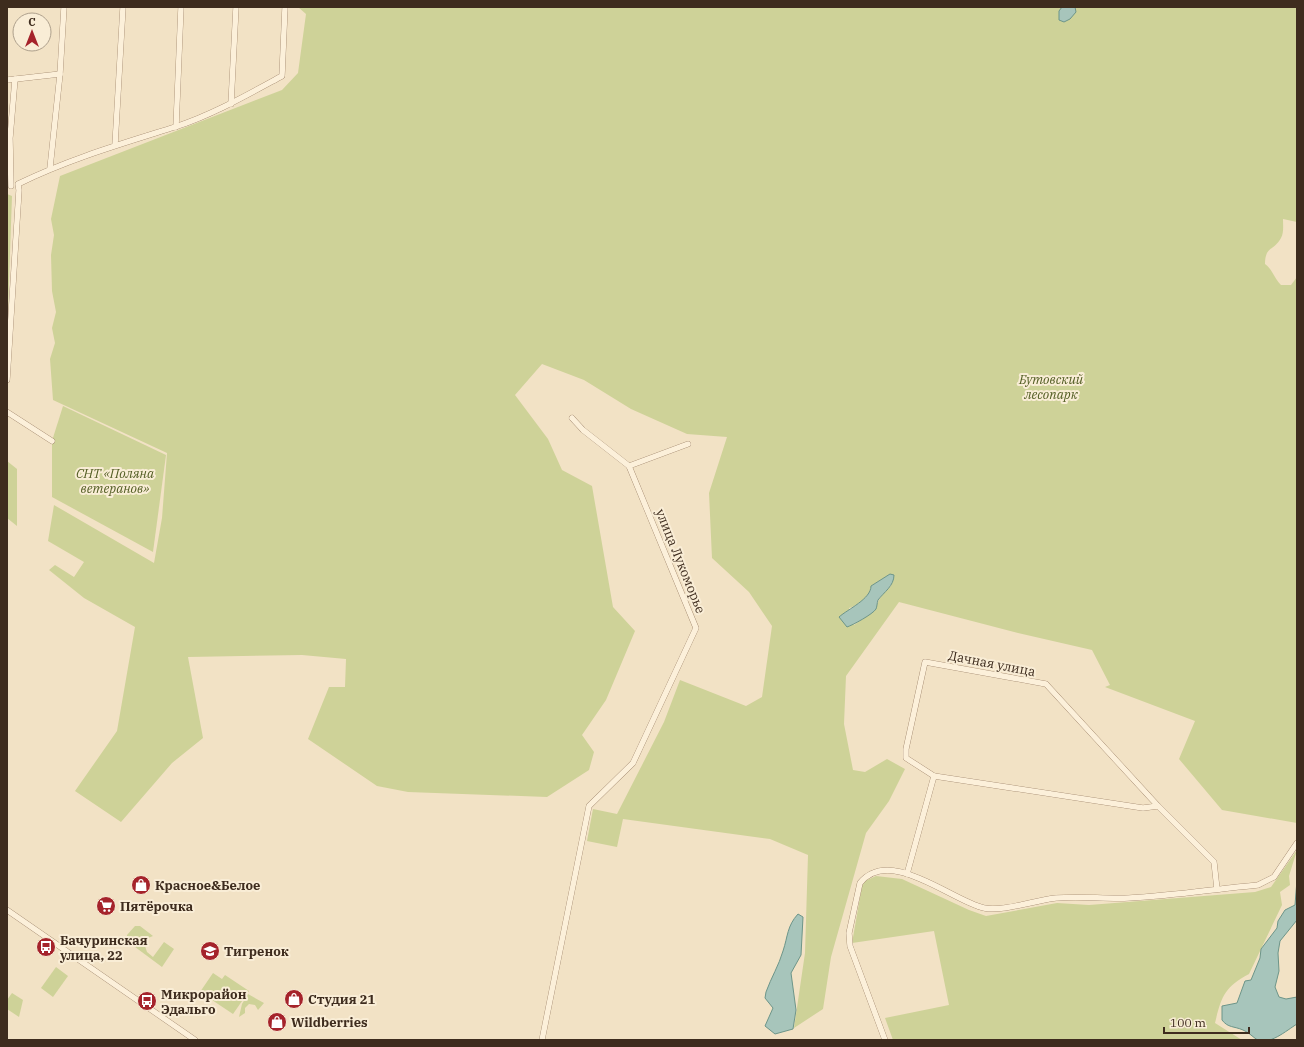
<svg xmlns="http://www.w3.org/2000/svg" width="1304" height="1047" font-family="'IBM Plex Serif',serif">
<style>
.green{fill:#ced298;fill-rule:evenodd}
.water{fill:#a7c5bb;stroke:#6d9589}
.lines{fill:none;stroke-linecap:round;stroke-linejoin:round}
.minor-casing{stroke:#907359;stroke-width:6}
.minor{stroke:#fcf0da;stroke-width:5.5}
.labels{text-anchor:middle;stroke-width:4;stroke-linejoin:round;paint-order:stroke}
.park-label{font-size:13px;font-style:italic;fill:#525d23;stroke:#f9edd6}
.street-label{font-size:13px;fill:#3e2c1e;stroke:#f9edd6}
.poi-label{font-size:13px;font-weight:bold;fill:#3e2c1e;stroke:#f9edd6;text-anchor:start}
</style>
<rect width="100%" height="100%" fill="#f2e2c5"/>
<g class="green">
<path d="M298 7H1297V222L1283 219C1283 225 1284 233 1281 238 1274 251 1265 246 1265 264 1273 270 1274 278 1281 285H1291L1297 277V823L1222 810 1179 759 1195 721 1105 687 1110 685 1092 650 1018 633 899 602 846 676 844 724 853 770 865 772 887 759 905 769 889 801 866 833 831 957 823 1009 794 1028 805 953 808 855 770 839 623 819 617 847 587 841 593 809 617 814 664 722 680 680 746 706 762 697 772 626 749 592 712 558 709 493 727 437 687 434 631 409 584 380 542 364 515 395 548 439 562 470 592 486 613 607 635 631 606 700 582 735 594 752 589 770 547 797 408 792 377 786 308 739 329 687H345L346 659 302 655 188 657 203 738 172 763 121 822 75 791 117 731 135 627 84 598 49 570 55 565 74 577 84 562 48 541 54 505 154 563 162 518 167 453 53 400 50 359 55 343 52 328 56 312 52 291 51 255 54 235 51 219 60 176 282 90 298 73 306 14ZM890 574 891 586C883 592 878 600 875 610L854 625 849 608C858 605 871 597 871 586Z"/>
<polygon points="7,194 12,196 7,340"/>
<polygon points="63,406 166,455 153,552 52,497 52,441"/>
<polygon points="7,461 17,469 17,526 7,518"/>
<path d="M1297 850 1289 876 1290 885 1280 892 1282 905 1249 974C1224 987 1221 998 1215 1023L1242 1040H893L885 1018 949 1005 934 931 852 943 862 886 865 881 876 876 902 879 969 910 986 916 1057 903 1089 905 1255 892 1271 887Z"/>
<polygon points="135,926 140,926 153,936 148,938 142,936 139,939 140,945 145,946 147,952 153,957 164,942 174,949 162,967 127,941 127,935"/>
<polygon points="56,967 68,976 53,997 41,988"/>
<polygon points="213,973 222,979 225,975 249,991 233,1014 200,992"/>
<polygon points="12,993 23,1000 19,1017 7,1009 7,1000"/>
<polygon points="248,994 264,1003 258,1010 255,1005 249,1004 245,1008 245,1013 239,1017 242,1004"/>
</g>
<g class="water">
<polygon points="1062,7 1075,7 1076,12 1070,19 1064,22 1059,20 1059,11"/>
<path d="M890 574 894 575C894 586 884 592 878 600 877 603 877 607 876 609 873 614 853 625 847 627L839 617C848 609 871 599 871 586Z"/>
<path d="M1297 880V920L1280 941 1278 953 1279 971 1275 987 1279 997 1286 999 1297 997V1024C1287 1030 1268 1047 1256 1039 1252 1036 1248 1032 1243 1030 1234 1026 1228 1028 1222 1020V1006L1237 1003 1245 981 1251 980 1260 958 1261 949 1277 928 1278 921 1285 910 1295 905Z"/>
<path d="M798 914 803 917 801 955 791 973 796 1010 793 1029 775 1034 765 1026 773 1008 765 998 766 992C771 978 779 965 783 951 788 936 787 926 798 914Z"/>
</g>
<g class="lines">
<g class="minor-casing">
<g id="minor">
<polyline points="7,80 60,74"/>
<polyline points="231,104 236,7"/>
<polyline points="176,127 181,7"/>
<polyline points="115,145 123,7"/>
<polyline points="50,168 60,74 64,7"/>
<polyline points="11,186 10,138 15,79"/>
<path d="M7 380 19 190 18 184C69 159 121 144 175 127 212 115 247 95 282 76L285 7"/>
<polyline points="7,412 52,441"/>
<polyline points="629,466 688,444"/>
<polyline points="1158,806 1143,808 934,776 906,758 906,749 925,662 1046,684 1158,806 1214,862 1217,889"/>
<polyline points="907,874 934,776"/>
<polyline points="7,910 195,1040"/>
<polyline points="542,1040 589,806 633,763 696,628 629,466 583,430 572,418"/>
<path d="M885 1040 850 946 849 933 860 883C890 846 952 901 984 908 1003 912 1036 900 1056 898 1080 896 1105 899 1129 898 1172 896 1215 889 1258 885L1274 877 1297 843"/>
</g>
</g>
<use href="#minor" class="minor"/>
</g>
<defs>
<g id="shop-disc" transform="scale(1)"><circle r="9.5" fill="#a5232b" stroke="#f9edd6"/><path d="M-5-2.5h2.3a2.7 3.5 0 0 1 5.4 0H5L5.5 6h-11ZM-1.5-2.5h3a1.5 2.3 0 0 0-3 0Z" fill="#fff"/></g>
<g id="supermarket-disc" transform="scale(1)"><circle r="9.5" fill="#a5232b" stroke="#f9edd6"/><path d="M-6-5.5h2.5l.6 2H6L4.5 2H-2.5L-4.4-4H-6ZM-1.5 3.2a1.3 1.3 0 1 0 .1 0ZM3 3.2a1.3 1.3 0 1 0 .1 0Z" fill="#fff"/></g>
<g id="bus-disc" transform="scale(1)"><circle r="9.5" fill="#a5232b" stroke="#f9edd6"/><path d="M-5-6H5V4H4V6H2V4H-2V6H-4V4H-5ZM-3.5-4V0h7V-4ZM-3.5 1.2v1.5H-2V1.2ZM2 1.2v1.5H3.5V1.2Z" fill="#fff"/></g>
<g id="school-disc" transform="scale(1)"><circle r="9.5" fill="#a5232b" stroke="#f9edd6"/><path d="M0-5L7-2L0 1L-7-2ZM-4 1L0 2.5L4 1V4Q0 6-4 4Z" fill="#fff"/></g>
</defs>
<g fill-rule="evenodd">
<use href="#shop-disc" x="141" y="885"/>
<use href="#supermarket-disc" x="106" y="906"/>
<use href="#bus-disc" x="46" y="947"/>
<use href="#school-disc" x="210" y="951"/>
<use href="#shop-disc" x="294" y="999"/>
<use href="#bus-disc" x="147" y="1001"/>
<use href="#shop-disc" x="277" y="1022"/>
</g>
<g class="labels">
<g class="park-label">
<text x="1051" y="384">Бутовский<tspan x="1051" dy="15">лесопарк</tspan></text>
<text x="115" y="478">СНТ «Поляна<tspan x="115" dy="15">ветеранов»</tspan></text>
</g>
<g class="street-label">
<text transform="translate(681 561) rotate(68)" y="5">улица Лукоморье</text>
<text transform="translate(992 663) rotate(11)" y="5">Дачная улица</text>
</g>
<g class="poi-label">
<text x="155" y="890">Красное&amp;Белое</text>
<text x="120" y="911">Пятёрочка</text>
<text x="60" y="945">Бачуринская<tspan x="60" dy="15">улица, 22</tspan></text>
<text x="224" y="956">Тигренок</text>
<text x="161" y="999">Микрорайон<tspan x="161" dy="15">Эдальго</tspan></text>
<text x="308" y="1004">Студия 21</text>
<text x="291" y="1027">Wildberries</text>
</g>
</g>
<rect width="1304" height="1047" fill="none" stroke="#3e2c1e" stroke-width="16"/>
<g transform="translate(32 32)"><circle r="19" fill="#f9edd6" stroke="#aea08c"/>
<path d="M0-3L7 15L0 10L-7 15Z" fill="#a5232b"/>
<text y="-6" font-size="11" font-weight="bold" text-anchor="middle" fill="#3e2c1e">С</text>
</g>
<path d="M1164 1027v6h85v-6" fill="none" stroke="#3e2c1e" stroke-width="2"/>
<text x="1170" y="1027" font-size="12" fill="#3e2c1e" stroke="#f9edd6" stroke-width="3" paint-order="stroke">100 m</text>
</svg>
